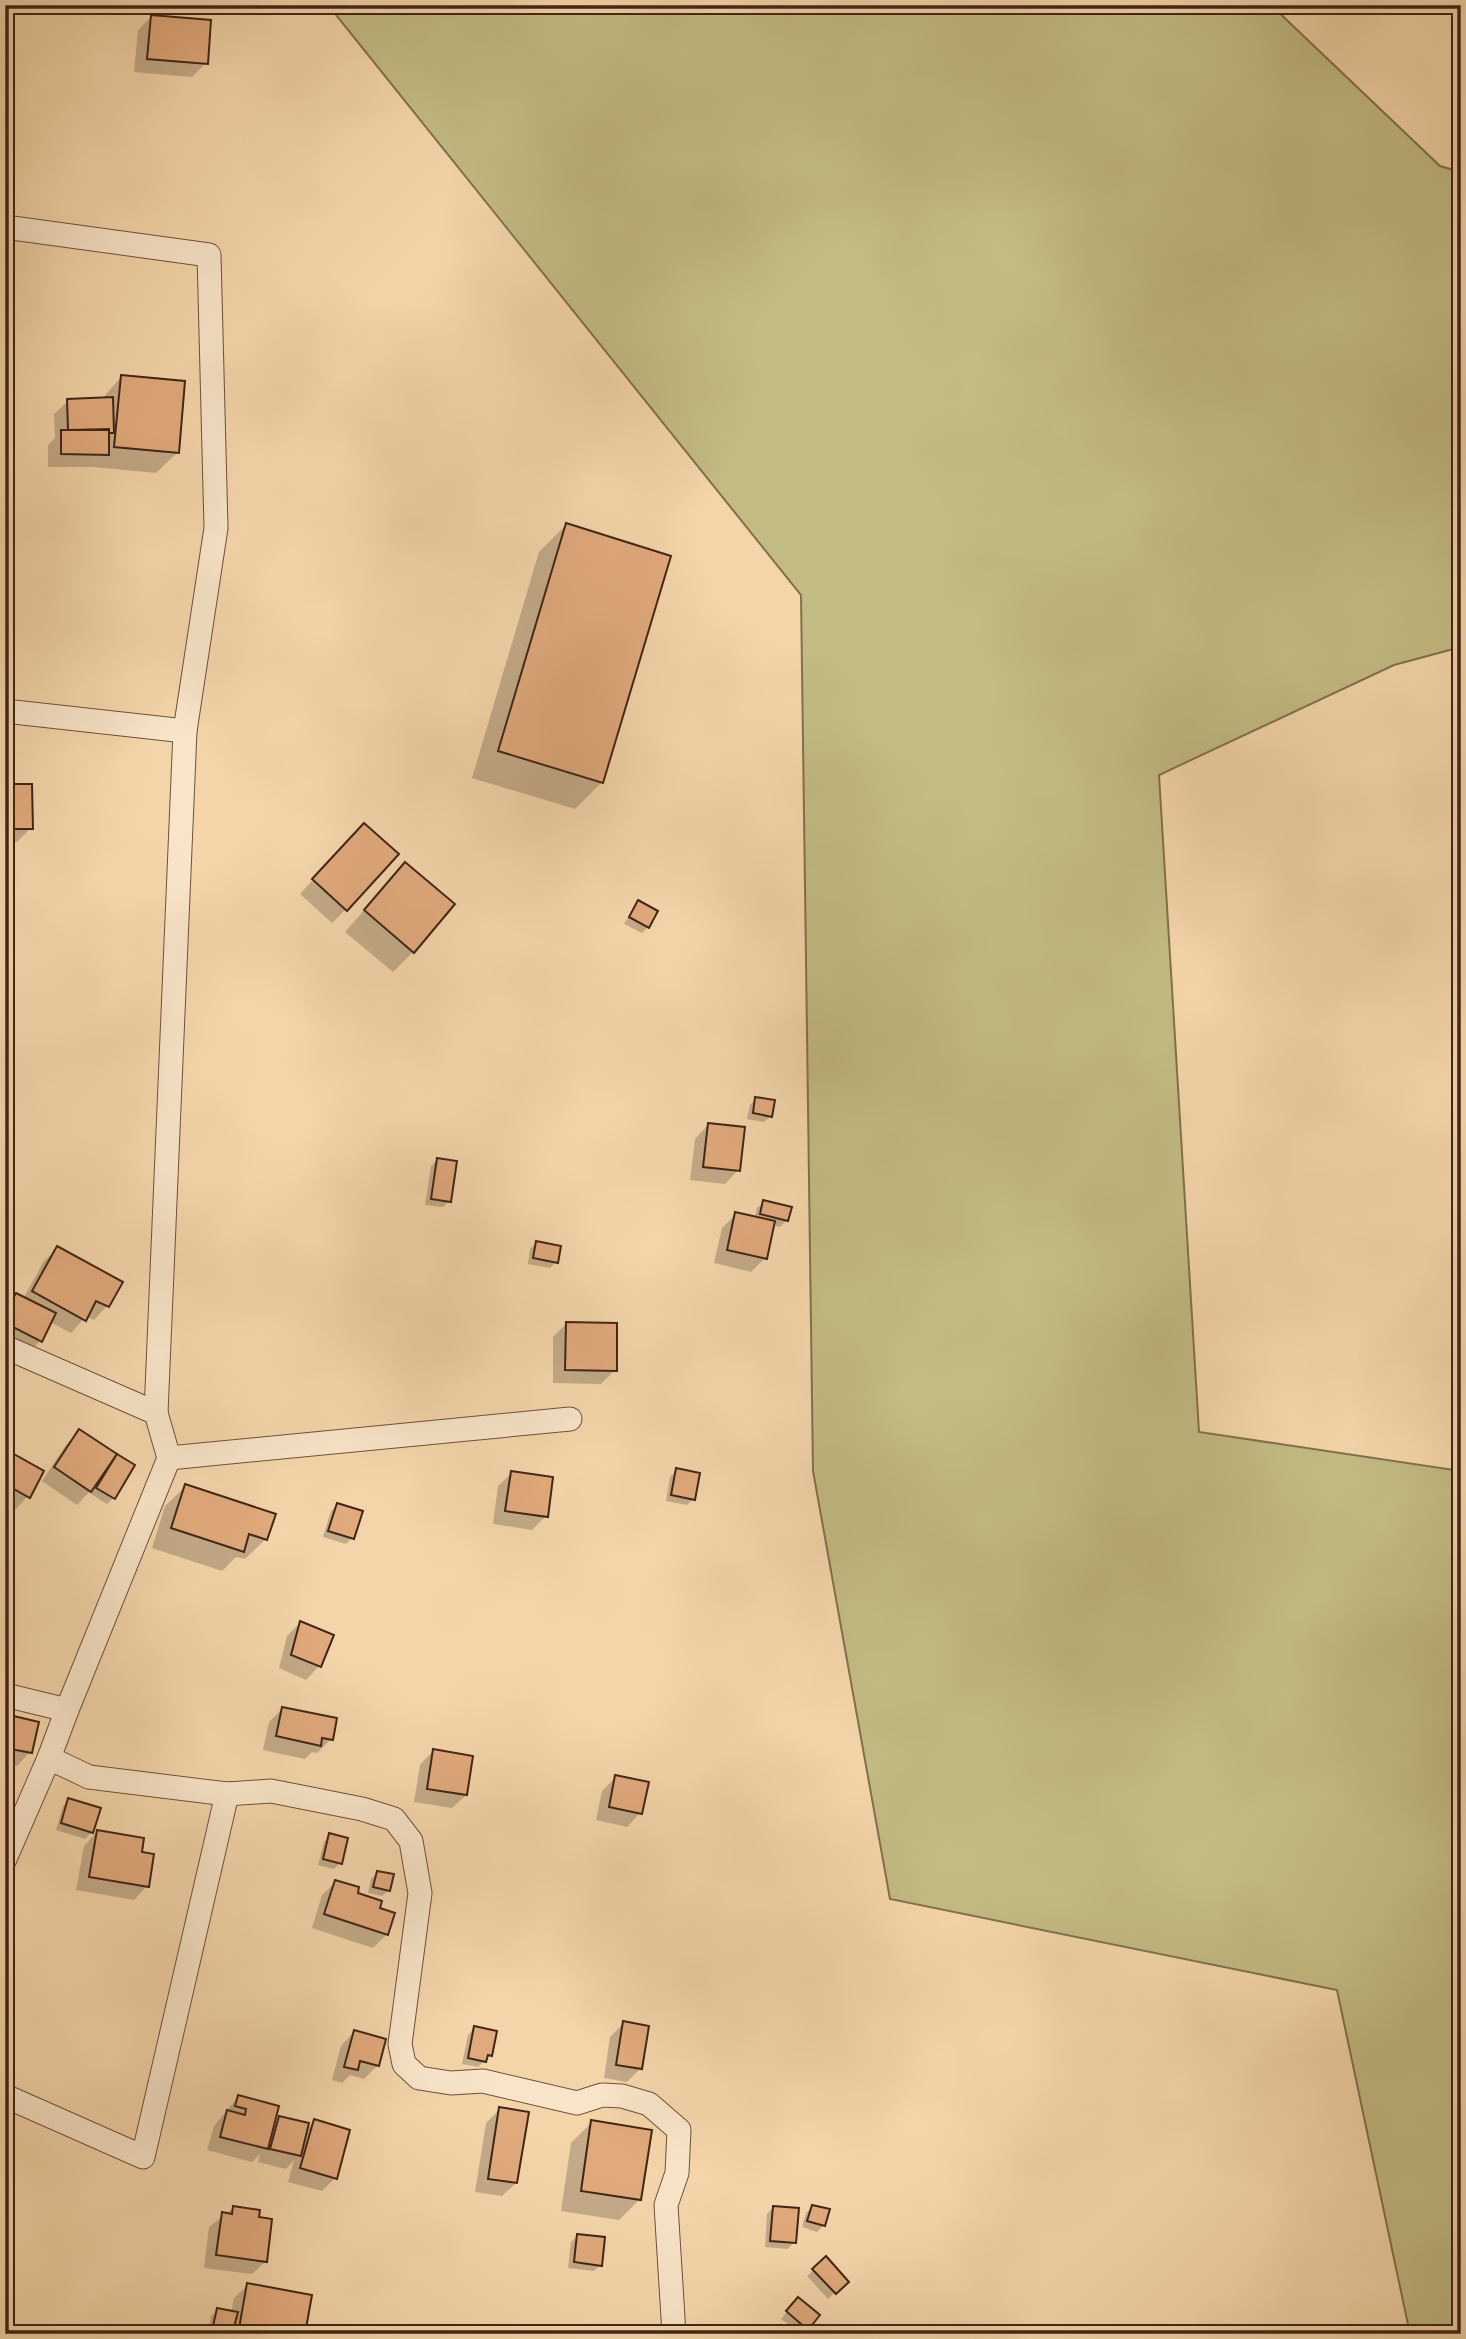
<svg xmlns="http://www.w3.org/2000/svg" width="1466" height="2339" font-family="'EB Garamond',serif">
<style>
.green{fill:#c3bb84;stroke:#82704d;stroke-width:2}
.shadow{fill:#0003}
.building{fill:#e1aa7d;stroke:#412516;stroke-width:2}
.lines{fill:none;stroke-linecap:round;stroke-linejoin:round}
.minor-casing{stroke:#6e513b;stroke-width:25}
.minor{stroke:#f8e4c8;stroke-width:23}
</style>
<rect width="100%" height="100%" fill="#f4d5aa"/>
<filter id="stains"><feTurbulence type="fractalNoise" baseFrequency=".00286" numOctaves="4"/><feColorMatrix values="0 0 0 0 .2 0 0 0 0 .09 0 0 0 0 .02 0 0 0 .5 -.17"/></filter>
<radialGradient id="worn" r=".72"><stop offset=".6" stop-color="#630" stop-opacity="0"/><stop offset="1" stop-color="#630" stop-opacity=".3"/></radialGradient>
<polygon class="green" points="328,5 1271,5 1440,166 1461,172 1461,647 1394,665 1159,775 1199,1432 1461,1471 1461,2334 1410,2334 1337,1990 890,1899 813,1471 801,595"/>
<g class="shadow">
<polygon points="152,16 206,63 192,77 134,72 138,30"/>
<polygon points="121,377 177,453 156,473 94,467 48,467 48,445 55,438 54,414 68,401 101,400"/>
<polygon points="566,525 602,782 575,809 472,778 539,552"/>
<polygon points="5,786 31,828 17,842 5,842"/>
<polygon points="351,838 346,909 332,923 300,894"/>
<polygon points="405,864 413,952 393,972 345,932"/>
<polygon points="638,902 648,927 642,933 624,924"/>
<polygon points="756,1099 771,1116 764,1122 747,1119 750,1105"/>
<polygon points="708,1125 738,1170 725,1184 690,1180 695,1139"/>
<polygon points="437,1160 449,1201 443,1207 425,1205 431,1166"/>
<polygon points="764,1202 787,1220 780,1227 772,1225 765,1258 751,1272 714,1263 722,1228 736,1214 755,1218 757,1208"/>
<polygon points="537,1243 556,1262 550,1268 528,1264 530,1249"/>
<polygon points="58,1248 120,1283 107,1306 94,1320 86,1316 71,1333 50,1322 40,1341 27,1355 5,1343 5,1306 16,1295 23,1299 44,1261"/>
<polygon points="566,1324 615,1370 601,1384 553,1383 553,1337"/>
<polygon points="79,1431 117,1456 113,1498 107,1504 91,1494 94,1487 77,1505 42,1481 66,1445"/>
<polygon points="5,1451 28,1496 15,1510 5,1505"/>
<polygon points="677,1470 693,1499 687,1505 666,1501 670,1477"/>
<polygon points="512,1473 546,1516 532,1530 493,1524 498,1486"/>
<polygon points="186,1486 266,1539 245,1559 236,1557 222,1571 152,1548 165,1506"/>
<polygon points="337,1505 352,1538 346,1544 323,1537 331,1511"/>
<polygon points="300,1623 319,1666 306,1680 279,1668 287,1636"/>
<polygon points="282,1709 331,1739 317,1753 312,1752 305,1759 263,1750 269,1722"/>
<polygon points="5,1716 30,1752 17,1766 5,1764"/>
<polygon points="433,1751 466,1795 452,1808 414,1802 420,1765"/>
<polygon points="616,1777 640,1813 627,1827 596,1820 602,1791"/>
<polygon points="69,1800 99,1809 91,1833 85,1839 56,1830 63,1806"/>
<polygon points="97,1832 140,1853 147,1886 134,1900 76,1890 84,1846"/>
<polygon points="330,1835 340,1863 334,1869 318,1865 324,1842"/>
<polygon points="377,1873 389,1890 382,1896 368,1893 371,1879"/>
<polygon points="336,1882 356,1895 387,1934 373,1948 312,1928 322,1895"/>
<polygon points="624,2023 641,2068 627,2082 604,2078 610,2037"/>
<polygon points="474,2028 490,2055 478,2067 462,2064 468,2035"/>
<polygon points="354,2032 378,2065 364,2079 350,2075 342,2083 332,2080 341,2046"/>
<polygon points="238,2097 272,2125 279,2118 305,2131 315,2121 335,2178 322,2191 288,2182 294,2160 286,2169 258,2162 260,2154 252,2162 207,2150 214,2126"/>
<polygon points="500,2109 516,2183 502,2196 475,2192 486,2123"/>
<polygon points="592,2122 640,2199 619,2220 561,2211 571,2143"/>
<polygon points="774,2207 794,2242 788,2249 765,2247 767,2214"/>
<polygon points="813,2207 824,2225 817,2232 802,2227 806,2213"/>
<polygon points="233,2208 266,2261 252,2274 204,2268 209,2227"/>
<polygon points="577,2236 600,2265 594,2271 568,2268 571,2242"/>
<polygon points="826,2259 847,2282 828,2299 807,2276"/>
<polygon points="248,2285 303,2334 208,2332 211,2316 218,2310 231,2313 234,2298"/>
<polygon points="792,2306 807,2329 802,2334 781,2319"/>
</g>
<g class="building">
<polygon points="151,15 211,20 208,64 147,59"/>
<polygon points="121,375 185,381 179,453 114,447"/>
<polygon points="113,397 114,433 109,433 109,429 68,430 67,399"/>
<polygon points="61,430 109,430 109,455 61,454"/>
<polygon points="566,523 671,556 603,783 498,751"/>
<polygon points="5,784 32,784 33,829 5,829"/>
<polygon points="364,823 399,854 347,911 312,879"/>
<polygon points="405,862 455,904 414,953 364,910"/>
<polygon points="638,900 658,911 649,928 629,917"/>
<polygon points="755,1097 775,1100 772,1117 753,1113"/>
<polygon points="708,1123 745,1127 740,1171 703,1167"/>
<polygon points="437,1158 457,1161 451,1202 431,1199"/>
<polygon points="763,1200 792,1207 788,1221 760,1214"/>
<polygon points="735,1212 775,1221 767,1259 727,1250"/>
<polygon points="536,1241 561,1246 558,1263 533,1258"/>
<polygon points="57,1246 123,1282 109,1307 96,1301 86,1321 32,1291"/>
<polygon points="16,1293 56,1313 42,1342 5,1323 5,1313"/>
<polygon points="566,1322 617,1323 617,1371 565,1370"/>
<polygon points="79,1429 117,1454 91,1492 54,1467"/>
<polygon points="5,1449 44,1471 30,1498 5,1484"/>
<polygon points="117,1454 135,1465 115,1499 96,1488"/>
<polygon points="676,1468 700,1473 695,1500 671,1495"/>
<polygon points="511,1471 553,1477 548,1517 505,1511"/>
<polygon points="185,1484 276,1514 267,1540 249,1534 244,1552 171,1528"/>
<polygon points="337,1503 363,1511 354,1539 328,1531"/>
<polygon points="300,1621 334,1635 321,1667 291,1655"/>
<polygon points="282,1707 337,1718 333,1740 322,1738 321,1746 276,1736"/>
<polygon points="5,1714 39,1722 32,1753 5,1748"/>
<polygon points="433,1749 473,1756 467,1795 427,1789"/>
<polygon points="615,1775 649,1782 642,1814 609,1807"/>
<polygon points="68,1798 101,1808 93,1833 61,1823"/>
<polygon points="97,1830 144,1838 142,1852 154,1854 149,1887 89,1877"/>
<polygon points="329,1833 348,1838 342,1864 323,1859"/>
<polygon points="377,1871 394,1874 390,1891 373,1887"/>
<polygon points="335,1880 359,1887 358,1893 382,1901 380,1908 395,1913 388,1935 324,1914"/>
<polygon points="623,2021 649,2026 642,2069 616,2065"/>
<polygon points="474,2026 497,2031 492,2056 488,2055 486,2062 468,2058"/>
<polygon points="354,2030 386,2039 379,2066 360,2061 358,2070 344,2067"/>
<polygon points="238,2095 279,2106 268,2149 220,2137 227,2110 245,2115 246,2109 235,2106"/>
<polygon points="499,2107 529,2112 517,2183 488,2179"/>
<polygon points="279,2116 309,2123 301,2156 270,2149"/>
<polygon points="314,2119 350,2130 337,2179 300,2168"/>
<polygon points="591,2120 652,2130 641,2200 581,2191"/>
<polygon points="812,2205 830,2209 825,2226 807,2221"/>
<polygon points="233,2206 260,2210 259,2217 272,2219 267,2262 216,2255 222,2212 232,2214"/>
<polygon points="773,2206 799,2208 796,2243 770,2241"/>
<polygon points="577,2234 605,2237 602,2266 574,2262"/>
<polygon points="826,2256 849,2282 836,2294 812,2269"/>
<polygon points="247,2283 312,2295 305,2334 238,2334"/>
<polygon points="798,2297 820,2315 808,2330 786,2311"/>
<polygon points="217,2308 238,2312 233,2331 213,2326"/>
</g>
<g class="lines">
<g class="minor-casing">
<g id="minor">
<polyline points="5,227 209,255 216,528 185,731 156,1413"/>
<polyline points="5,711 185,731"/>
<polyline points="5,1347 156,1413 169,1458 67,1710"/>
<polyline points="169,1458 570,1419"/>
<polyline points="5,1695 67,1710 49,1758 89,1777 227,1794 271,1791 362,1809 394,1819 411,1841 420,1893 400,2044 404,2064 419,2078 451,2083 483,2081 577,2103 602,2095 622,2096 649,2104 679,2130 677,2173 666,2205 674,2334"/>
<polyline points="5,1859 49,1758"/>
<polyline points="5,2096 143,2157 227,1794"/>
</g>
</g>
<use href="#minor" class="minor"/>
</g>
<rect width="1466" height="2339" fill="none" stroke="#f4d5aa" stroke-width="28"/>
<rect x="7" y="7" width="1452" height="2325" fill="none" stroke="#412516" stroke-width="3.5"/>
<rect x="14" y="14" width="1438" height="2311" fill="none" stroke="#412516" stroke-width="2"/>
<rect width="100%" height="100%" filter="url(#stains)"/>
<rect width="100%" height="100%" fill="url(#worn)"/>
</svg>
